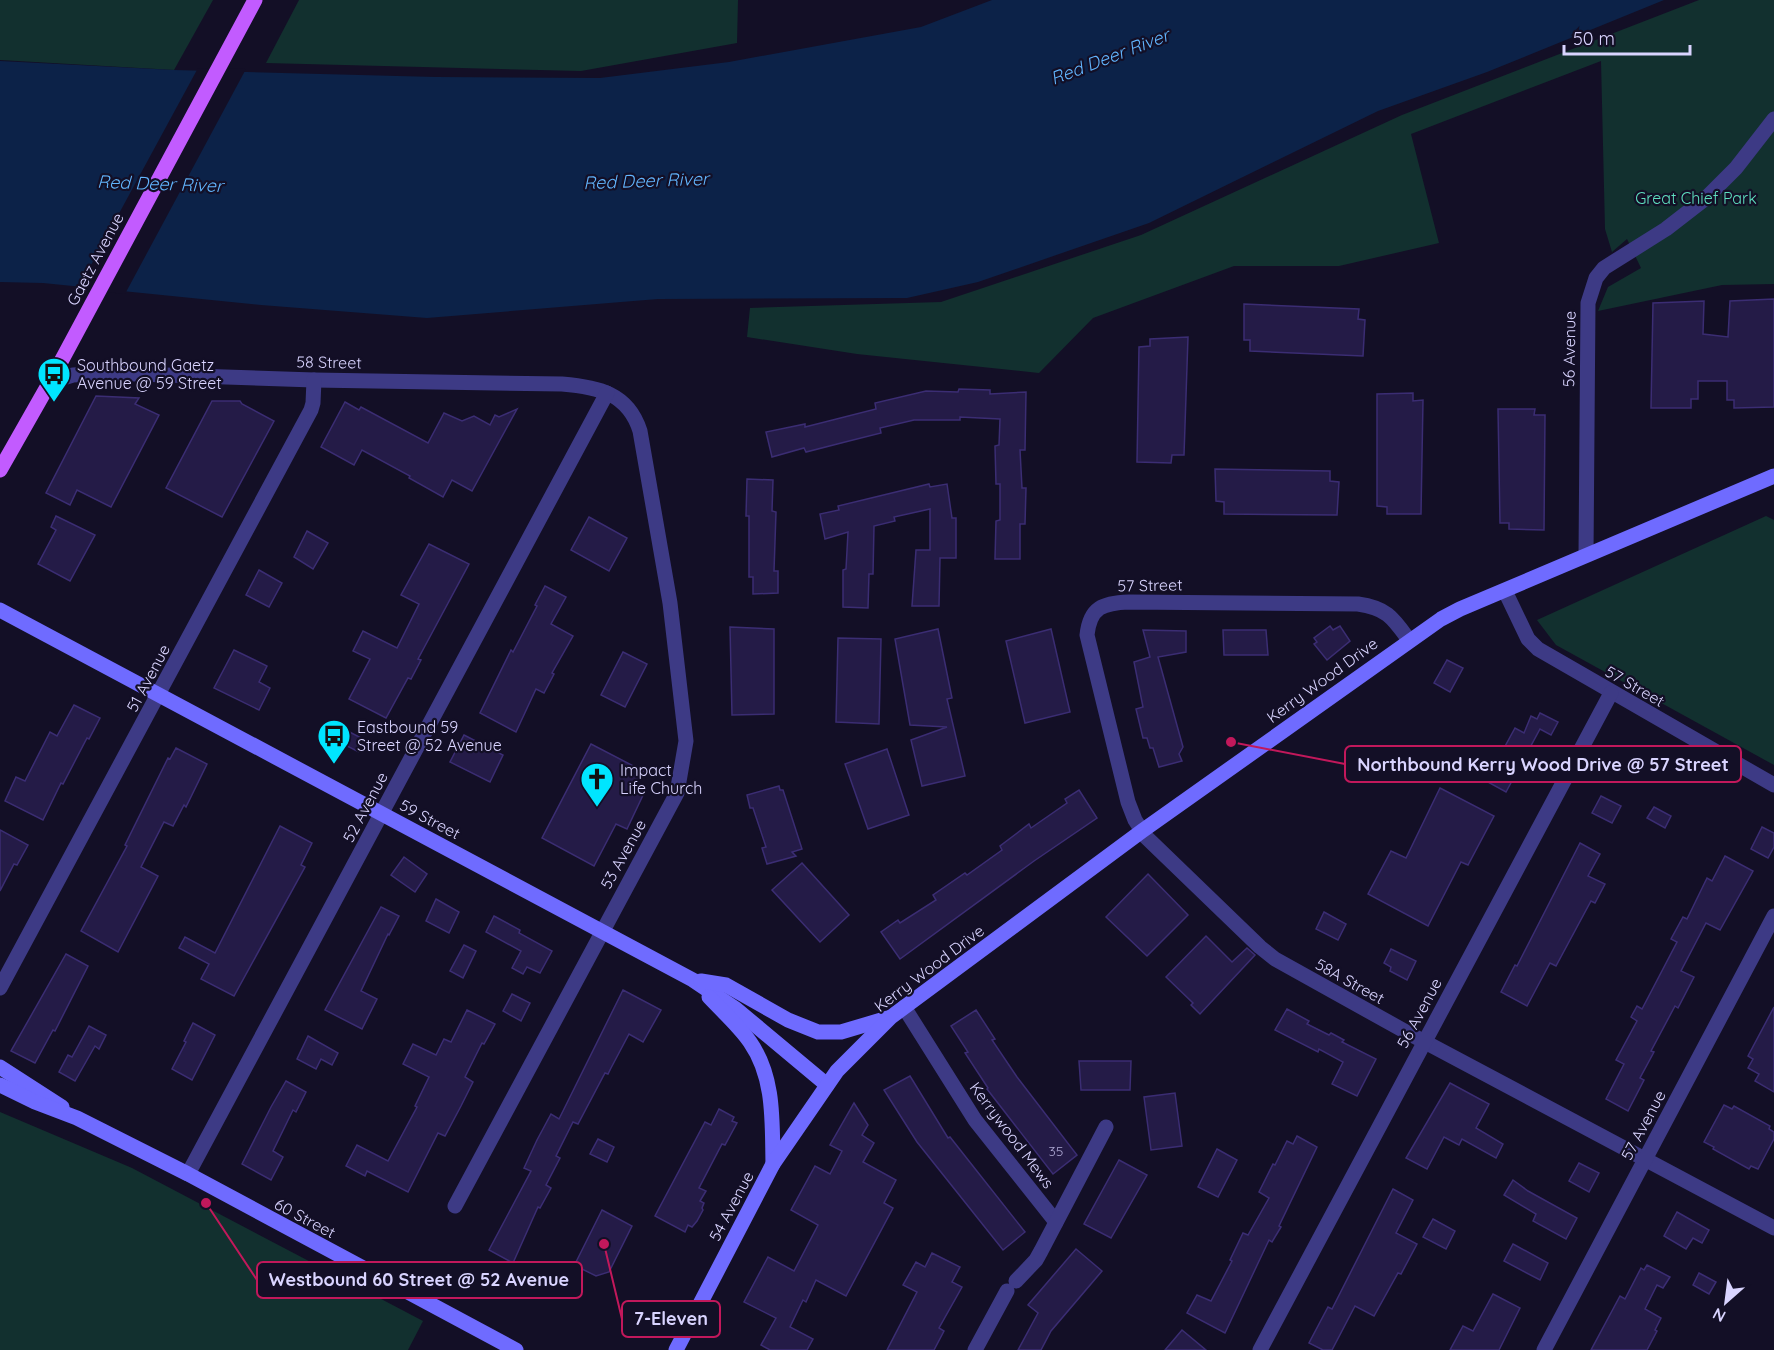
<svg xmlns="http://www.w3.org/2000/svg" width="1774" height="1350" font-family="Quicksand,sans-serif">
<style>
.green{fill:#12302f}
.water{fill:#0c2248}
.pier{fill:#130f26}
.building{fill:#241b47;stroke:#3b2d73;stroke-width:1.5}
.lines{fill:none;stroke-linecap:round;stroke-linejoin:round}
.street{stroke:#3d3a85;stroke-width:15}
.secondary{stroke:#6f6bff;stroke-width:15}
.primary{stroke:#c25bff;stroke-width:15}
.labels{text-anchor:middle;stroke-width:4.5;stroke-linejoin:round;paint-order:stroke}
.number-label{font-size:14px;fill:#aca6d1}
.park-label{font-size:16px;fill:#5fe0c0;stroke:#130f26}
.street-label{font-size:16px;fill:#d9d4ff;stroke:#130f26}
.poi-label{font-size:16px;fill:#d9d4ff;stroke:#130f26;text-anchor:start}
.water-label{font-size:18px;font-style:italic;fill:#62b6ff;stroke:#130f26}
.leader{fill:none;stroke:#c2185b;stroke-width:2}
.callout-dot{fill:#c2185b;stroke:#130f26;stroke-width:2}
.callout{fill:#130f26;stroke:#c2185b;stroke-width:2}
.callout-label{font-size:18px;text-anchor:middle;font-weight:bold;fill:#d9d4ff}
</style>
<rect width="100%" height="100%" fill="#130f26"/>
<g class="green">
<polygon points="0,0 213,0 174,70 0,60"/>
<polygon points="299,0 738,0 737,43 581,71 266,63"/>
<polygon points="1699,0 1774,0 1774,284 1722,285 1598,311 1608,287 1641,268 1627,239 1612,252 1605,229 1601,61 1411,134 1439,243 1339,266 1234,266 1093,318 1039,373 857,354 747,337 750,308 941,302 1141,235 1402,115"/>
<polygon points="1766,516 1774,520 1774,765 1556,645 1537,620"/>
<polygon points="0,1112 132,1168 423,1321 408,1350 0,1350"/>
</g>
<polygon class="water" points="992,0 1664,0 1487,72 1378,111 1149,223 978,282 907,298 658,299 427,318 261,305 43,283 0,282 0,61 174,70 436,77 600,78 729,62 921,27"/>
<polygon class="pier" points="198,68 246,69 125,294 78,289"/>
<g class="building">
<polygon points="1774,299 1774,407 1734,408 1734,400 1727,400 1727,381 1698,381 1698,399 1691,399 1691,408 1651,408 1653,303 1704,301 1703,334 1728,337 1730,301"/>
<polygon points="1244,304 1359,309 1358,319 1365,320 1363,356 1250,351 1250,340 1244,340"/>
<polygon points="1188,337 1184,455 1172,455 1171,463 1137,462 1139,347 1150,346 1150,339"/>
<polygon points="959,389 990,390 990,394 1026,392 1025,450 1020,450 1022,488 1026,488 1025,524 1020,524 1020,559 995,559 996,521 1000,520 1000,484 996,484 995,446 999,445 1000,419 960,417 960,420 914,420 880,428 881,433 849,441 806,452 804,448 772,457 766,432 805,424 805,427 876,409 875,403 926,391 958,392"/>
<polygon points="1413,393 1413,401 1423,400 1421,514 1387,514 1387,507 1377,506 1377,394"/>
<polygon points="96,396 139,398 135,404 159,415 111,507 77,490 70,505 46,493"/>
<polygon points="212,401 240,401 242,404 274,421 222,517 166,488"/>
<polygon points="345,402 359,410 361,407 428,443 444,413 462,421 474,416 490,425 495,415 499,417 517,409 472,491 452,480 443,497 409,478 410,476 362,450 354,465 321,447"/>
<polygon points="1498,409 1535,409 1534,415 1545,415 1544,530 1509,529 1509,523 1500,523"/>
<polygon points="1215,469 1330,471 1330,481 1339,482 1337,515 1224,514 1224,502 1216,501"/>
<polygon points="747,479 773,480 772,511 776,512 774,571 778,571 778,593 753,594 753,577 749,577 749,516 746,516"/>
<polygon points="929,484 930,487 947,484 952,518 956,518 956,558 940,558 939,606 912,606 916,550 930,550 930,509 894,517 895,521 874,526 873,574 869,574 868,608 843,607 843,570 846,569 848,532 825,539 820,514 839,510 838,506"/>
<polygon points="56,516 95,535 70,581 38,564 56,530 51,527"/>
<polygon points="589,517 627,538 609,571 571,550"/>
<polygon points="307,531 328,543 313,569 294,557"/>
<polygon points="429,544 469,564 418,659 421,660 411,679 408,678 386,718 349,699 370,659 353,651 363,631 397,648 419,604 401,595"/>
<polygon points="259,570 282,583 269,607 246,595"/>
<polygon points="545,586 566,597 551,624 573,636 552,673 554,674 544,693 536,689 516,732 480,713 511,650 513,652 537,606 535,605"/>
<polygon points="1330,626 1333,630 1340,626 1350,641 1327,660 1314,644 1317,642 1314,638"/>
<polygon points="730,627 774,629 774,714 732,715"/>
<polygon points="938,629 952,698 947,699 965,776 922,786 911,740 947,727 910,725 895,639"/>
<polygon points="1051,629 1070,712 1025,723 1006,641"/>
<polygon points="1143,630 1186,631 1186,652 1158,657 1183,747 1179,754 1182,761 1159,767 1153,748 1150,748 1147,738 1143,738 1136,709 1143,707 1134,662 1150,657"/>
<polygon points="1223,630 1266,630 1268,655 1224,655"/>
<polygon points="838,638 881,639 879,724 836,722"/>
<polygon points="234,650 267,666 259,682 270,688 259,710 214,688"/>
<polygon points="623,652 647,664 625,707 601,695"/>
<polygon points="1447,660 1463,668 1450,692 1434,683"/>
<polygon points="74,705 100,718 89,739 87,738 63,784 61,783 43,820 5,801 16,777 25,781 50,732 57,736"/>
<polygon points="1540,713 1558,722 1551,735 1540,729 1506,792 1486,781 1515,728 1524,733 1531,716 1537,719"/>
<polygon points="342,728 365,740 359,752 335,740"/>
<polygon points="464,735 503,755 490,782 450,762"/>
<polygon points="591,744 643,771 635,788 644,793 627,829 616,824 594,866 542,838"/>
<polygon points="176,748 207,764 186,807 184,805 173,826 164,822 141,867 158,876 118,952 81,931 127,846 125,845 168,758 170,759"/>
<polygon points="887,749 909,815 868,829 845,764"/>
<polygon points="779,786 780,790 783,790 802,849 792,852 796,856 767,864 762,848 766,847 753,808 750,808 747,795"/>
<polygon points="1440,788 1494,816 1468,865 1461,862 1428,926 1368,894 1391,851 1406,858"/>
<polygon points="1079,790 1097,818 1034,861 900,959 881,932 898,920 900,923 936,900 933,895 965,873 967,875 1002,850 1000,846 1029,824 1031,828 1067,803 1065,799"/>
<polygon points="1601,796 1621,806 1612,823 1592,813"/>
<polygon points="1654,807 1671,816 1665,828 1647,818"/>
<polygon points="280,826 312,843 301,865 305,867 234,996 201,979 209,964 179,948 185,937 215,953"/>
<polygon points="1762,827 1774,833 1774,847 1768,858 1751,849"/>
<polygon points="0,830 28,845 17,865 14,864 0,891"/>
<polygon points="1580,843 1600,854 1588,876 1605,884 1595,903 1591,901 1556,966 1550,963 1527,1006 1501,992 1515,965 1517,966"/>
<polygon points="1725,856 1753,871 1720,930 1706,923 1681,971 1694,977 1678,1008 1675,1006 1651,1051 1654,1052 1640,1078 1644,1080 1628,1111 1606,1099 1624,1064 1616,1060 1637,1021 1631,1017 1637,1006 1642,1009 1677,942 1671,939 1683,917 1687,919 1707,878 1712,881"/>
<polygon points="404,857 427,874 415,892 391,875"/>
<polygon points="802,863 849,915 820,942 772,890"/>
<polygon points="1148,874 1188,915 1147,956 1106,917"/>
<polygon points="436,899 459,912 449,933 426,921"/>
<polygon points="381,907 399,916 389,935 388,934 361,991 377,999 362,1029 325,1010"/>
<polygon points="1324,912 1346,924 1338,940 1316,929"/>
<polygon points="494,916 520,930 519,933 552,951 540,973 527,967 523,974 512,968 521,951 486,932"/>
<polygon points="1206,936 1232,962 1247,948 1255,955 1200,1014 1191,1005 1193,1003 1166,977"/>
<polygon points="464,945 476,951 463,978 450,971"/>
<polygon points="1391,949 1416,961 1407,980 1390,971 1391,967 1384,963"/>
<polygon points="66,954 88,966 55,1031 53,1030 35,1063 11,1051"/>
<polygon points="623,990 661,1010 643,1042 629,1034 611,1068 608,1074 605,1073 578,1124 573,1122 556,1156 560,1158 546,1185 551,1188 540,1208 538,1207 513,1263 489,1250 531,1171 524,1168 537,1140 551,1114 559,1119"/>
<polygon points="512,994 530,1003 521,1021 503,1011"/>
<polygon points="1774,1007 1774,1092 1755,1081 1759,1074 1748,1068 1753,1059 1748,1056"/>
<polygon points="1287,1009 1309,1021 1307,1024 1329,1035 1331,1033 1344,1040 1342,1042 1376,1059 1357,1096 1332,1084 1343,1062 1319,1049 1318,1052 1275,1030"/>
<polygon points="467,1010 495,1024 484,1044 482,1043 465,1077 473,1082 461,1106 445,1136 438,1133 408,1192 367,1171 365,1176 346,1166 357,1145 388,1161 417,1107 415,1106 429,1077 403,1064 413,1044 436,1055 444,1039 451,1042"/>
<polygon points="976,1010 995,1039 992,1040 1017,1077 1077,1155 1053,1174 987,1089 988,1088 965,1053 968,1052 951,1026"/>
<polygon points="193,1023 215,1035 192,1080 172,1069 186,1042 184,1041"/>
<polygon points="89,1026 106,1035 99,1049 95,1046 75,1081 59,1072 68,1055 72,1057"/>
<polygon points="308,1036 338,1053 332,1065 321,1059 316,1069 297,1059"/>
<polygon points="1079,1061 1131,1061 1130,1090 1081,1090"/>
<polygon points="910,1076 948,1138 950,1137 1025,1232 1003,1250 917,1142 884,1090"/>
<polygon points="286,1081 306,1092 296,1112 293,1110 273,1151 283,1157 271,1180 242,1164 271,1107"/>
<polygon points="1450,1083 1489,1104 1476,1128 1503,1144 1496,1158 1462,1139 1459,1145 1444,1137 1427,1169 1406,1158"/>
<polygon points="1175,1093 1182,1146 1151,1150 1144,1097"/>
<polygon points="854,1103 868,1125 862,1135 874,1143 863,1162 896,1180 884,1203 893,1208 846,1296 816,1280 806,1302 803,1300 790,1327 813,1339 807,1350 770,1350 761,1345 776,1318 744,1302 768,1257 794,1271 818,1225 791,1210 815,1166 830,1174 842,1151 830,1145"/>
<polygon points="1724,1105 1732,1109 1734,1106 1770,1126 1769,1129 1774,1132 1774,1139 1758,1169 1751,1166 1749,1169 1713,1149 1714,1147 1704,1142"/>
<polygon points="719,1109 734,1117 732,1121 737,1123 725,1145 722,1144 699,1188 706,1191 700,1201 704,1203 702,1208 703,1210 697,1221 692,1227 688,1225 685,1232 655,1216 705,1122 711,1125"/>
<polygon points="1297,1136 1317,1147 1279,1226 1281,1227 1272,1242 1269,1240 1225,1333 1187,1313 1197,1295 1211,1301 1232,1261 1230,1260 1243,1233 1248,1235 1269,1198 1259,1192 1273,1164 1275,1165 1287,1141 1293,1144"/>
<polygon points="598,1139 614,1147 607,1162 590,1154"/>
<polygon points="1217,1149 1237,1160 1218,1197 1198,1187"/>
<polygon points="1119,1160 1147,1175 1111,1238 1084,1224"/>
<polygon points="1579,1163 1599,1173 1589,1192 1569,1181"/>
<polygon points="1513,1180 1528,1191 1577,1218 1566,1239 1533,1221 1536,1214 1504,1195"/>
<polygon points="1393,1189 1413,1200 1396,1233 1417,1244 1401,1274 1398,1273 1374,1316 1355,1306 1332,1350 1323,1350 1309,1343 1328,1307 1332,1309"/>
<polygon points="602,1210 632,1226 609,1272 596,1276 578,1267 579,1263 576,1262"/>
<polygon points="1677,1212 1709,1230 1702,1243 1693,1238 1686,1249 1664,1236"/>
<polygon points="1433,1219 1455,1231 1446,1249 1423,1237"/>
<polygon points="1513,1244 1548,1263 1540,1280 1504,1261"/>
<polygon points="1076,1249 1102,1271 1051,1331 1041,1350 1018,1350 1038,1313 1028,1305"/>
<polygon points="932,1253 960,1267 952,1282 962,1287 939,1328 944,1331 934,1350 887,1350 917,1292 903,1285 916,1262 925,1267"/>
<polygon points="1647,1265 1670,1277 1663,1288 1657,1285 1645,1309 1661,1318 1655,1330 1657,1331 1647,1350 1591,1350 1620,1296 1625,1299 1641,1268 1644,1270"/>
<polygon points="1699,1273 1716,1282 1709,1294 1693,1285"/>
<polygon points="1493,1294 1520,1308 1499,1350 1450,1350 1463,1326 1473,1331"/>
<polygon points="1182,1330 1206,1350 1165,1350"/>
</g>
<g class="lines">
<g class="street">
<path d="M50 382 73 375 106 373 314 380 562 384C598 387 628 393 640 431L670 603 686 741 677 793 455 1206"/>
<polyline points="1586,555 1588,303 1596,278 1604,268 1666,229 1706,198 1736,168 1774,119"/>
<polyline points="1505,591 1528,639 1538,649 1774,785"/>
<path d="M1409 640C1393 618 1387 608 1358 604L1129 602C1103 603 1090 607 1087 635L1128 802 1135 820 1146 837 1260 947 1275 959 1408 1033 1774 1228"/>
<polyline points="0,988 311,410 313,403 314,380"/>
<polyline points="904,1007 975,1120 1056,1222"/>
<polyline points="188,1174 607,393"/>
<polyline points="1016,1281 1036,1260 1041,1251 1106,1127"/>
<polyline points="975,1350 1007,1291"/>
<polyline points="1260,1350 1611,693"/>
<polyline points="1544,1350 1774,916"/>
</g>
<g class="secondary">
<polyline points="0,610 693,980 736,1009 827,1085"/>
<polyline points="701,981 726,985 788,1020 818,1032 841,1032 888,1018"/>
<path d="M709 997C723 1012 739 1026 750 1042 775 1078 772 1122 773 1164"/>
<polyline points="0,1067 62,1107"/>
<polyline points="0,1085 35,1102 77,1118 188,1174 516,1350"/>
<polyline points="676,1350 773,1164 837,1071 891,1017 1142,831 1441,619 1460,609 1774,476"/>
</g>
<polyline class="primary" points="0,470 50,382 255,0"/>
</g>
<defs>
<g id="bus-pin" transform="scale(1.725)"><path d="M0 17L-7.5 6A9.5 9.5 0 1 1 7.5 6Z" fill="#00e5ff" stroke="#130f26"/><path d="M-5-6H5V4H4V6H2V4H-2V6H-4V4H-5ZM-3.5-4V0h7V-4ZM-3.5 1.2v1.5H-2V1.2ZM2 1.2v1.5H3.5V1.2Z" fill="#111"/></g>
<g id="church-pin" transform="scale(1.725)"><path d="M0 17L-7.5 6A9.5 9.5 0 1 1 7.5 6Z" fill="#00e5ff" stroke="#130f26"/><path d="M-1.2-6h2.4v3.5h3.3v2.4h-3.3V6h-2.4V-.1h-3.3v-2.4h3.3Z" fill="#111"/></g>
</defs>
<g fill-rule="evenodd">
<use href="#bus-pin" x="54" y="374"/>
<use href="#bus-pin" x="334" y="736"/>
<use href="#church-pin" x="597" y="779"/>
</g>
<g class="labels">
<g class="number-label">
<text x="1056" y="1156">35</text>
</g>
<g class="park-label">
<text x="1696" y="204">Great Chief Park</text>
</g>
<g class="street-label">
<text transform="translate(95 259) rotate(-62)" y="6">Gaetz Avenue</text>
<text transform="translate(1569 349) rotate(-89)" y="6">56 Avenue</text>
<text transform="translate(329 362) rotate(1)" y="6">58 Street</text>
<text transform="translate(1150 585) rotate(-1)" y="6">57 Street</text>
<text transform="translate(148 678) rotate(-62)" y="6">51 Avenue</text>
<text transform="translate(1322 680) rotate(-36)" y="6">Kerry Wood Drive</text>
<text transform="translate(1635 686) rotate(30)" y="6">57 Street</text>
<text transform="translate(365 807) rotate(-62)" y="6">52 Avenue</text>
<text transform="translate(430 819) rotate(28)" y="6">59 Street</text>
<text transform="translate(623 854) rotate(-61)" y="6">53 Avenue</text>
<text transform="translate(929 968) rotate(-37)" y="6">Kerry Wood Drive</text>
<text transform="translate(1350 981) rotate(29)" y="6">58A Street</text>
<text transform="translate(1419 1013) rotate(-62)" y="6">56 Avenue</text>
<text transform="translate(1643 1125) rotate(-62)" y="6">57 Avenue</text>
<text transform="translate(1012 1135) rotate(53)" y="6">Kerrywood Mews</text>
<text transform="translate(731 1206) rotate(-62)" y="6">54 Avenue</text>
<text transform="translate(305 1218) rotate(28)" y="6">60 Street</text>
</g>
<g class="poi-label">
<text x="77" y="371">Southbound Gaetz<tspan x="77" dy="18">Avenue @ 59 Street</tspan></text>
<text x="357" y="733">Eastbound 59<tspan x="357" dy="18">Street @ 52 Avenue</tspan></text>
<text x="620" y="776">Impact<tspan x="620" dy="18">Life Church</tspan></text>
</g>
<g class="water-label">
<text transform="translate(1110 57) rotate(-21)" y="6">Red Deer River</text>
<text transform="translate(646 181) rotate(-2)" y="6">Red Deer River</text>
<text transform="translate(160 184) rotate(2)" y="6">Red Deer River</text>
</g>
</g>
<path class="leader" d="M1231 742L1345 764M206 1203L257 1280M604 1244L622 1319"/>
<g class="callout-dot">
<circle cx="1231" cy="742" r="6"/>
<circle cx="206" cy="1203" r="6"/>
<circle cx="604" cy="1244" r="6"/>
</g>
<g class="callout">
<rect x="1345" y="746" width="396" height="36" rx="6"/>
<rect x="257" y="1262" width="325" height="36" rx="6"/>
<rect x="622" y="1301" width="98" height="36" rx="6"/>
</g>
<g class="callout-label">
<text x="1543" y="771">Northbound Kerry Wood Drive @ 57 Street</text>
<text x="419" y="1286">Westbound 60 Street @ 52 Avenue</text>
<text x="671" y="1325">7-Eleven</text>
</g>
<g transform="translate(1726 1302) rotate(208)" stroke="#130f26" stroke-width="4.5" paint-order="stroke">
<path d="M0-4.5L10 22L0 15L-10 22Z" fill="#d9d4ff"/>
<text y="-9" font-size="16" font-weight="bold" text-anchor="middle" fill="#d9d4ff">N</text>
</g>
<path d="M1564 45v9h126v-9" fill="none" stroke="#d9d4ff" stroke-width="3"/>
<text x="1573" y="45" font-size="18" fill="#d9d4ff" stroke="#130f26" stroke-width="4.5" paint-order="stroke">50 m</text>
</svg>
